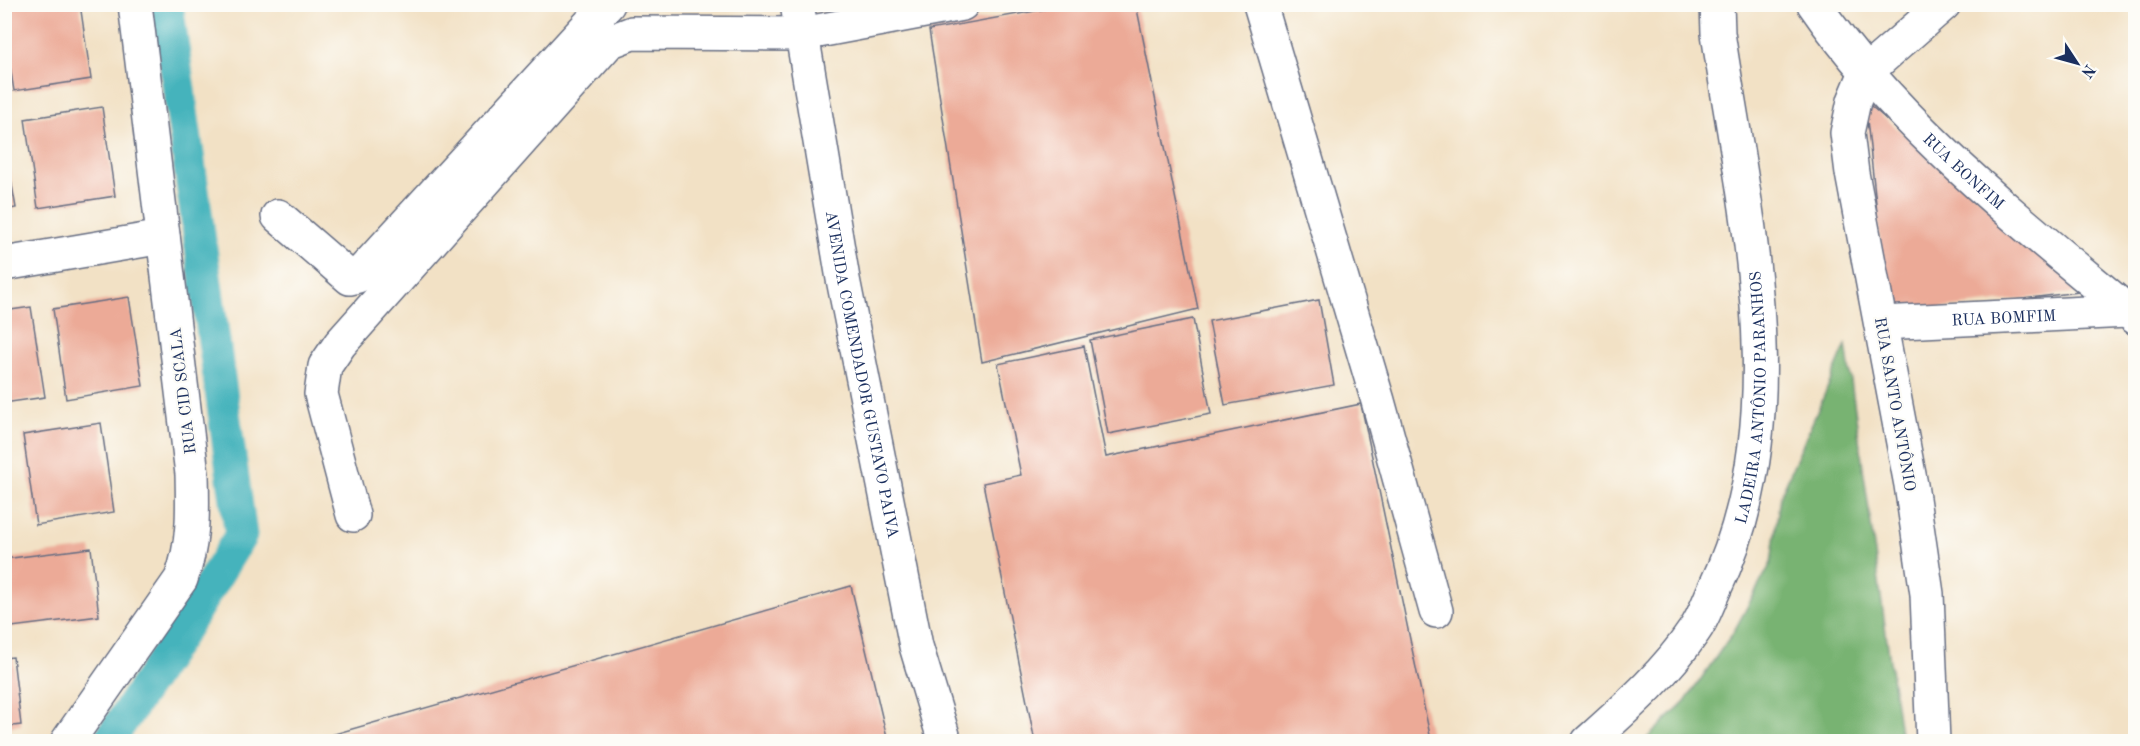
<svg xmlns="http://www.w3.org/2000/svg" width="2140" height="746" font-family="'Old Standard TT',serif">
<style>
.forest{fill:#78b372;stroke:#4a7168;stroke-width:1.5}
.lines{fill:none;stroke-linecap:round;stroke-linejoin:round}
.canal{stroke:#44b3bc;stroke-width:33}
.building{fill:#ecaa97}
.minor-casing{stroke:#666d82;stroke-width:36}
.major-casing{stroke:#666d82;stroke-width:36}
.minor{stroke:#fff;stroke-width:33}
.major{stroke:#fff;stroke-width:33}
.labels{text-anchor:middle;stroke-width:4.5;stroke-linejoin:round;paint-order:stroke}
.street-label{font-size:16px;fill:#1b2f5e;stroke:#fdfcf7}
</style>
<rect width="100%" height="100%" fill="#fdfcf7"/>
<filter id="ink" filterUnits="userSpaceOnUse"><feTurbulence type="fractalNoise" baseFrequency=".0167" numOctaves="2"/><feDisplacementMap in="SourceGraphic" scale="12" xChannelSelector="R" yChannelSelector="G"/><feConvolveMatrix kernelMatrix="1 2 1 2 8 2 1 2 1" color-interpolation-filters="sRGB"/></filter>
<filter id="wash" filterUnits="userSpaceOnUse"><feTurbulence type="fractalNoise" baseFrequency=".008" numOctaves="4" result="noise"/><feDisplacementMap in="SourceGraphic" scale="24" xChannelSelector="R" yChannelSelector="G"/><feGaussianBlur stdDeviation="1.35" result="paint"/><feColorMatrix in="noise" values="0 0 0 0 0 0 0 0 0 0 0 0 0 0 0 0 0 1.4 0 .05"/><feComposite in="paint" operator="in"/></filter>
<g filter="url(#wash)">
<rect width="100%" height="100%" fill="#f2e1c5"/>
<polygon class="forest" points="1846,345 1901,741 1644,741 1685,702 1734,631 1771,563 1780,497"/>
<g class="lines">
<polyline class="canal" points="108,742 183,630 241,535 167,4"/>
</g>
<g id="blocks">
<g class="building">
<polygon points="4,4 80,4 91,79 14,91 4,28"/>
<polygon points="1074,4 1136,4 1198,309 982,362 929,30"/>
<polygon points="1865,101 2088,291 1888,315"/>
<polygon points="102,107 115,196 38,208 25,119"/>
<polygon points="4,140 16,208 4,210"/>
<polygon points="129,297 143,386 66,399 53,309"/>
<polygon points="1319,300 1334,385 1225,405 1209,321"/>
<polygon points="31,307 45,397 4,403 4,311"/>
<polygon points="1193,319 1211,414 1108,434 1090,340"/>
<polygon points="1084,346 1106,457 1361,404 1431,740 1035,742 983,483 1021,475 998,364"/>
<polygon points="101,423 114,512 36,525 23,435"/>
<polygon points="91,548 99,616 4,628 4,559"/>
<polygon points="851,586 888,742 310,742 310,741"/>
<polygon points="13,657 21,725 4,727 4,658"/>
</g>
</g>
</g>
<g filter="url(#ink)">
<use href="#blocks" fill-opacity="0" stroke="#666d82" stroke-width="1.5"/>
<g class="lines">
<g class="minor-casing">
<g id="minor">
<polyline points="1260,4 1378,401 1436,611"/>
<path id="s1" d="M1814 4C1899 128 2022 222 2136 318"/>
<polyline points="278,216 350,278 358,276 608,4"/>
<polyline points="4,264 163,237"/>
<path id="s2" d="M1881 323 2128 311"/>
<polyline points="353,515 321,394 325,366 340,344 609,42 632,33 802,34 962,4"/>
<path d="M67 742 181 579C194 544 193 511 192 474L135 4"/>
<path id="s3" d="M1588 742C1627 707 1665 674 1694 631 1703 619 1708 603 1714 590 1798 416 1745 214 1718 33L1717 4"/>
<polyline points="1933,742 1927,594 1911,485 1852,173 1847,133 1854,101 1866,72 1944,4"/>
</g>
</g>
<g class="major-casing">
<g id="major">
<path id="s4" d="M797 4 843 279 916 646 945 742"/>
</g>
</g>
<use href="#minor" class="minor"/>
<use href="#major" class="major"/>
</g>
</g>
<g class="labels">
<g class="street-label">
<text dy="6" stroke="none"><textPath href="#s1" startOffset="225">RUA BONFIM</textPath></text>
<text dy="6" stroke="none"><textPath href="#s2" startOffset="123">RUA BOMFIM</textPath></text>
<text dy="6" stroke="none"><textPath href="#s4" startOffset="376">AVENIDA COMENDADOR GUSTAVO PAIVA</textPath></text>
<text transform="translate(182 391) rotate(-97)" y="6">RUA CID SCALA</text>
<text dy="6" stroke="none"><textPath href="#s3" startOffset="398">LADEIRA ANTÔNIO PARANHOS</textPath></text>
<text transform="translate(1896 404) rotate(80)" y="6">RUA SANTO ANTÔNIO</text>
</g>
</g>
<rect width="2140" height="746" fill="none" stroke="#fdfcf7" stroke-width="24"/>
<g transform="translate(2077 63) rotate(126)" stroke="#fdfcf7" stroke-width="4.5" paint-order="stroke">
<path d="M0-4.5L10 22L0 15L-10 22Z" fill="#1b2f5e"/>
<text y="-9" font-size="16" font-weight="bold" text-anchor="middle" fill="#1b2f5e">N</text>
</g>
</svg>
